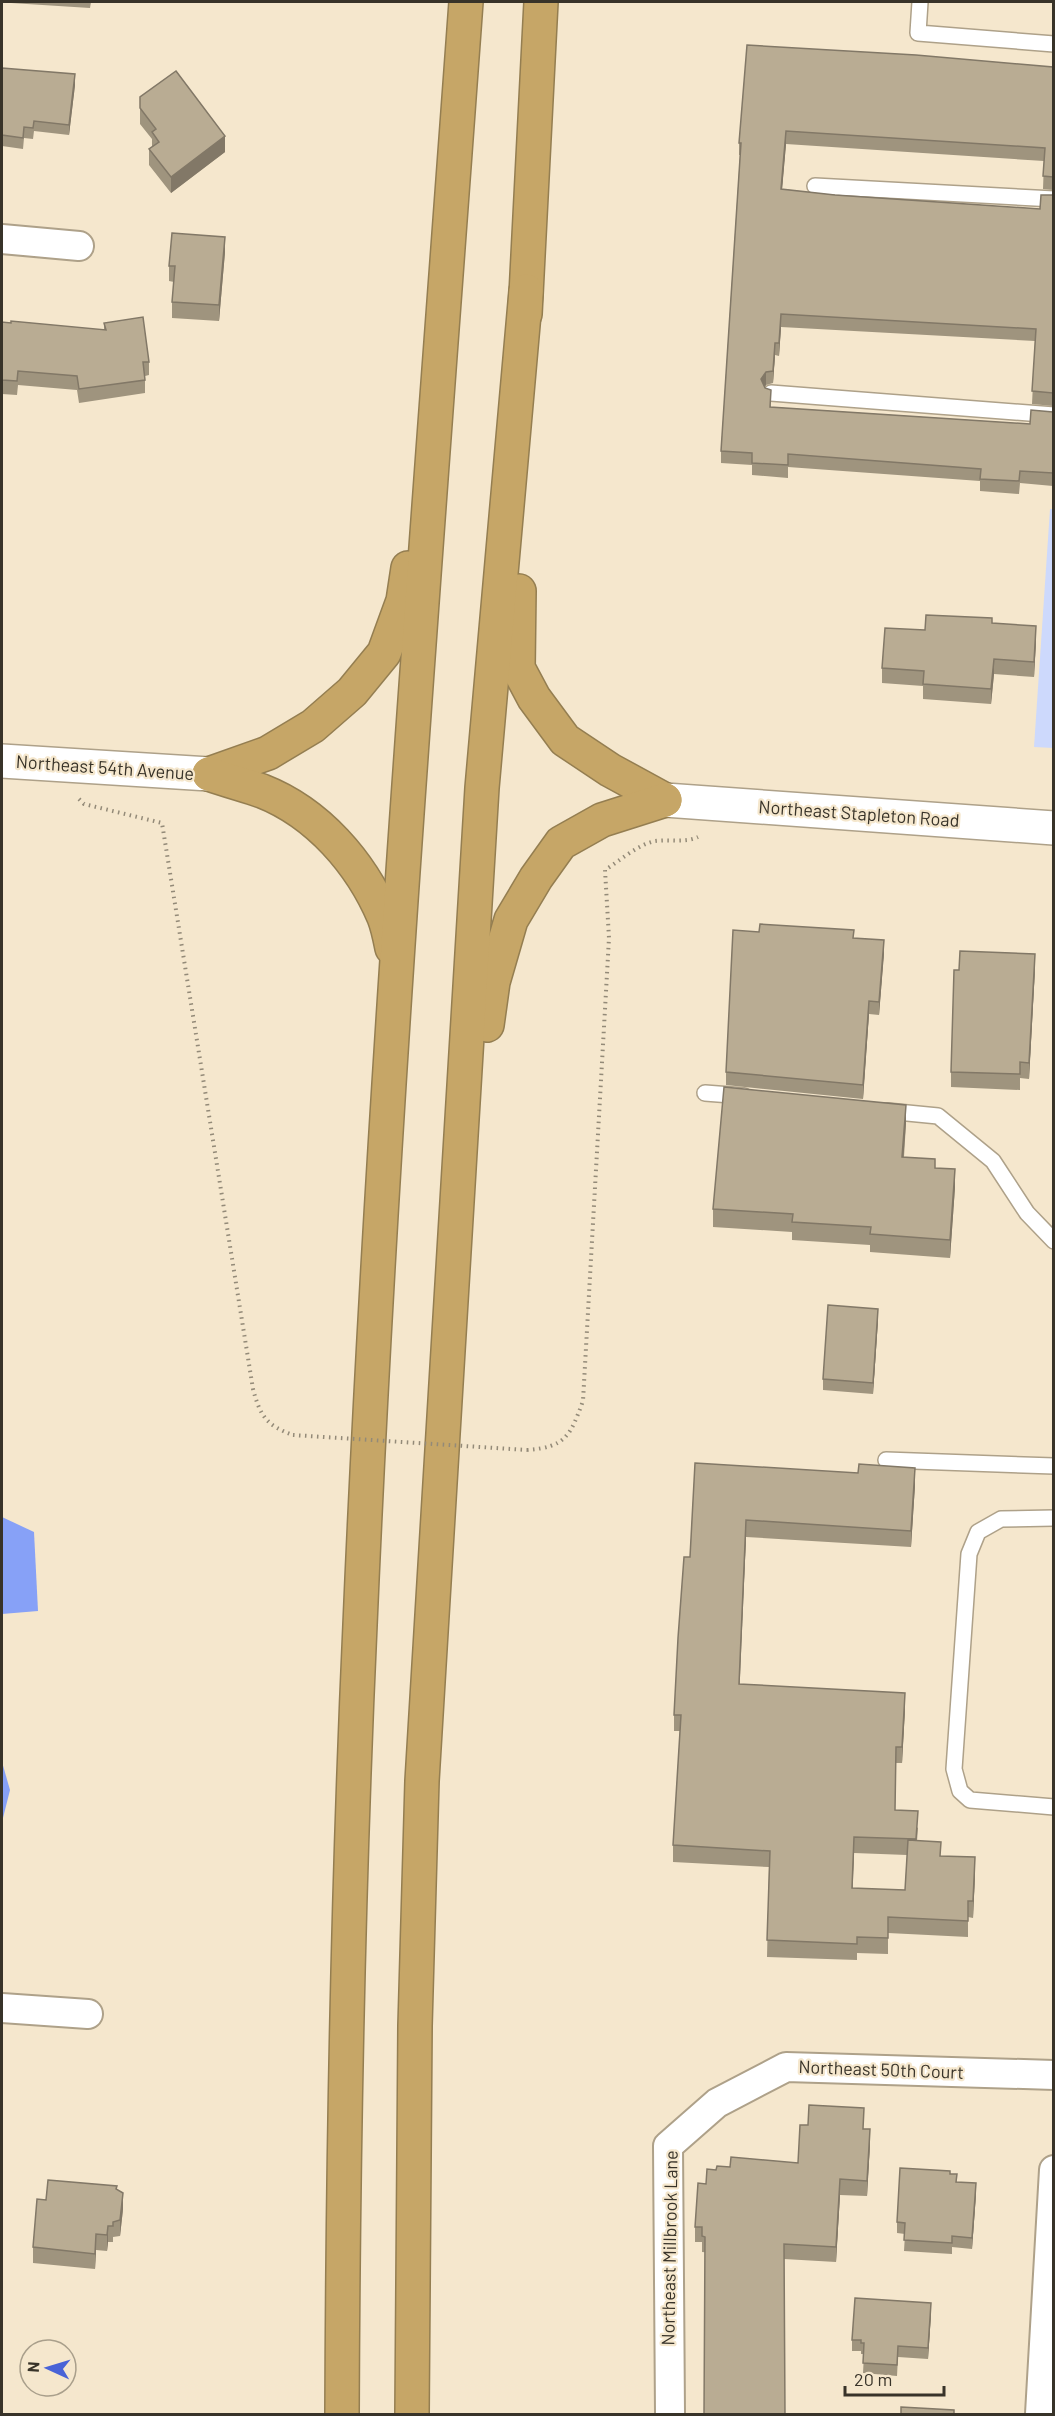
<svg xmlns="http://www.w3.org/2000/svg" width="1055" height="2416" font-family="Barlow,sans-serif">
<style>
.green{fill:#cdd9fc}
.water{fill:#87a1f7}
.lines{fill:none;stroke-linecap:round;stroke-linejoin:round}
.service-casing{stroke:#aea189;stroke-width:18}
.minor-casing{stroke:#aea189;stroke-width:32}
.tertiary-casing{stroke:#aea189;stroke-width:36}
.motorway-casing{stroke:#947e51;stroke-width:36}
.path{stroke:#938a78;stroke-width:4;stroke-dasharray:1.5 4.5;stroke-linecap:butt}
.service{stroke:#fff;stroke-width:15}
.minor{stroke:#fff;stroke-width:28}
.tertiary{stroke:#fff;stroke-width:33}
.motorway{stroke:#c6a667;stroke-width:33}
.path-bridge{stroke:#938a78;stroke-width:4;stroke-dasharray:1.5 4.5;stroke-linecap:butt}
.wall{fill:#9f947e;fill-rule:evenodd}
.shaded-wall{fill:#827867}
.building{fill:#b9ac93;stroke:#827867;stroke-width:1.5}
.labels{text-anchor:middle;stroke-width:4.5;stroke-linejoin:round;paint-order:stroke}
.street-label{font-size:18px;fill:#383329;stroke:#f5e7cd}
</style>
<rect width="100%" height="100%" fill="#f5e7cd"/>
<polygon class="green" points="1050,509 1054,509 1053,748 1034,747"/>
<g class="water">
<polygon points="2,1517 34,1532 38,1611 2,1614"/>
<polygon points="2,1762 10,1790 2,1822"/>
</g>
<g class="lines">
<g class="service-casing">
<g id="service">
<polyline points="920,2 918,33 1054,44"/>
<polyline points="815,186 1054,199"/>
<polyline points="771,393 1054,415"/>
<polyline points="705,1093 744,1096"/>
<polyline points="887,1111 938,1116 993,1161 1027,1213 1054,1241"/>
<polyline points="886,1460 1054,1466"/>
<polyline points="1054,1518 1001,1519 978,1532 969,1554 954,1769 960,1791 970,1800 1054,1807"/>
</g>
</g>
<g class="minor-casing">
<g id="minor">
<polyline points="2,239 79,246"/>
<polyline points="2,2008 88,2014"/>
<polyline points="670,2414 668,2146 717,2103 786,2067 1054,2075"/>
<polyline points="1040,2414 1054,2170"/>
</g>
</g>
<g class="tertiary-casing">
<g id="tertiary">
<polyline points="2,761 209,774"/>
<polyline points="665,800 1054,828"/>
</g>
</g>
<g class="motorway-casing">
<g id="motorway">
<polyline points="525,314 541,2"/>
<polyline points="519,591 518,668 534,698 565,740 610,770 665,800"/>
<polyline points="209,774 268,753 313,726 352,692 384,653 403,601 408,568"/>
<path d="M209 774C226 780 244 785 262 791 318 813 361 863 384 917 388 927 390 938 392 948"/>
<polyline points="487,1025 493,982 511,920 536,878 561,843 602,820 665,800"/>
<path d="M342 2414C343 2151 348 1888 360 1625 383 1083 427 542 466 2"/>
<polyline points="412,2414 415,2026 422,1781 482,788 526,291"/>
</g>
</g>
<g class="path">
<path d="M79 799 84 804 162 823 253 1389C260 1416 267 1426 293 1435"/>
<path d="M527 1450C566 1447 570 1436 583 1401L609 938 605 870C621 860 637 845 655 841 670 839 685 843 698 837"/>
</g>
<use href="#service" class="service"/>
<use href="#minor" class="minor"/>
<use href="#tertiary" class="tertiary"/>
<use href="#motorway" class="motorway"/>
<polyline class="path-bridge" points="293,1435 527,1450"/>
</g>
<g class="wall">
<polygon points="11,2 91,2 90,8 11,3"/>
<polygon points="1053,67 1053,190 1043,189 1044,161 786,144 782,189 835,195 1040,209 1053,195 1053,406 1032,404 1035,341 781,327 779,356 775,355 773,383 766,385 765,387 771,407 1030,424 1053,412 1053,486 1020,483 1019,494 980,491 980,481 788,467 788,478 752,475 752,465 721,463 721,451 740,155 739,155 739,143"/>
<polygon points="2,68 75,85 69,135 34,131 33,139 24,138 23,149 2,146"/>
<polygon points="140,97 225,152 171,193 149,165 149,149 152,147 152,139 140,124"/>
<polygon points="225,252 219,321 172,318 172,302 174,282 169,281 169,266"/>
<polygon points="2,322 104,330 104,323 149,362 149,375 145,376 145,393 79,403 77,390 18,385 17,395 2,394"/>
<polygon points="992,623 1036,641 1034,677 994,674 991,704 923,699 923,686 882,683 882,668 925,630"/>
<polygon points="854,938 884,953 879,1015 869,1014 863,1099 726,1085 726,1072"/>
<polygon points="1035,969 1029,1079 1020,1078 1020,1090 951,1087 951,1072"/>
<polygon points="906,1123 904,1157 935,1168 955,1187 950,1258 870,1252 870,1245 792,1240 792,1232 713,1227 713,1209"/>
<polygon points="878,1320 873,1394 823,1390 823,1379"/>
<path d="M695 1463 915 1485 911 1547 746 1537 739 1684 905 1709 902 1763H896L895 1810 918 1828 917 1841 941 1856 975 1874 973 1918 968 1917V1937L888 1933V1954L857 1953V1960L767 1957 769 1867 673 1862V1845L680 1731H674V1715L690 1557ZM854 1853 907 1855 905 1890 852 1889Z"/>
<polygon points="863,2129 870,2144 867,2196 840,2195 836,2262 784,2259 702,2252 702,2242 695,2242 695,2227 706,2184 716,2170 730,2167 798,2163"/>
<polygon points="950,2174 957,2182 976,2194 972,2249 952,2247 952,2254 904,2251 905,2234 897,2233 897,2222"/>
<polygon points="117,2189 123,2209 120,2236 113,2237 113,2242 108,2242 107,2251 96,2250 95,2269 33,2263 33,2247 46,2200"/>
<polygon points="931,2314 928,2359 898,2357 897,2376 863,2373 864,2354 861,2354 861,2351 852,2351 852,2340"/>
</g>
<g class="shaded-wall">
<polygon points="75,74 75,85 69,135 69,125"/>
<polygon points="786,131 786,144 781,202 781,189"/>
<polygon points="225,136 225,152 171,193 171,177"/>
<polygon points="225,237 225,252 219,321 219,305"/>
<polygon points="781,314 781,327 779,356 779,343"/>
<polygon points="775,343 775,355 773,383 773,371"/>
<polygon points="766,372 766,385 761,392 761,379"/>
<polygon points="1036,626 1036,641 1034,677 1034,662"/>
<polygon points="994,659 994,674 991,704 991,689"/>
<polygon points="884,940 884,953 879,1015 879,1002"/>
<polygon points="1035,954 1035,969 1029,1079 1029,1063"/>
<polygon points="869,1001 869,1014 863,1099 863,1085"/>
<polygon points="906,1105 906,1123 902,1175 902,1157"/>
<polygon points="955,1169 955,1187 950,1258 950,1240"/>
<polygon points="878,1309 878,1320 873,1394 873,1383"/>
<polygon points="915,1468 915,1485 911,1547 911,1531"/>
<polygon points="746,1520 746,1537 739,1700 739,1684"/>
<polygon points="905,1693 905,1709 902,1763 902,1747"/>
<polygon points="854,1837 854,1853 852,1905 852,1888"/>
<polygon points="975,1857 975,1874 973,1918 973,1901"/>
<polygon points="870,2129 870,2144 867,2196 867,2181"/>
<polygon points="840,2179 840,2195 836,2262 836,2247"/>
<polygon points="976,2183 976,2194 972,2249 972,2238"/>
<polygon points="123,2193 123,2209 120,2236 120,2220"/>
<polygon points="108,2226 108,2242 107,2251 107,2235"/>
<polygon points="96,2234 96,2250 95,2269 95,2254"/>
<polygon points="931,2303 931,2314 928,2359 928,2348"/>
</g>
<g class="building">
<polygon points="747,45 916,55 1053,67 1053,177 1043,176 1045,148 786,131 781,189 835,195 1040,209 1041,195 1053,195 1053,393 1032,391 1036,329 781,314 779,343 775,343 773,371 766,372 761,379 765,388 771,390 770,407 1030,424 1031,410 1053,412 1053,473 1020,471 1019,481 980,479 981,469 788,454 788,465 752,463 752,453 721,451 741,143 739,143"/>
<polygon points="2,68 75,74 69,125 34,121 33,128 24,127 23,138 2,135"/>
<polygon points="176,71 225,136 171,177 149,149 159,142 152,132 156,129 140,108 140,97"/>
<polygon points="172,233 225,237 219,305 172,302 175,266 169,266"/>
<polygon points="143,317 149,362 143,362 145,380 79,389 77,376 18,371 17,381 2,380 2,322 11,323 11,321 106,330 104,323"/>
<polygon points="926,615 992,618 992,623 1036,626 1034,662 994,659 991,689 923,684 924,671 882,668 885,628 925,630"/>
<polygon points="760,924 854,930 853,938 884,940 879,1002 869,1001 863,1085 726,1072 733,930 759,932"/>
<polygon points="960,951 1035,954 1029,1063 1020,1062 1020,1074 951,1072 954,970 959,970"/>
<polygon points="724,1087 906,1105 902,1157 935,1159 935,1168 955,1169 950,1240 870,1234 871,1227 792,1222 793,1214 713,1209"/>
<polygon points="828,1305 878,1309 873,1383 823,1379"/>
<polygon points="695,1463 858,1473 859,1464 915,1468 911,1531 746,1520 739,1684 905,1693 902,1747 896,1747 895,1810 918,1811 916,1839 854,1837 852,1888 905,1890 908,1840 941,1842 940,1856 975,1857 973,1901 968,1901 968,1921 888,1917 888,1938 857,1937 857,1944 767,1940 770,1851 673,1845 681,1715 674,1715 678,1638 684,1557 690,1557"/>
<polygon points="809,2105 864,2108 863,2129 870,2129 867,2181 840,2179 836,2247 784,2244 785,2415 704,2415 705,2237 702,2236 702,2227 695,2227 698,2183 706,2184 707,2169 716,2170 717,2166 730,2167 731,2157 798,2163 800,2125 808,2125"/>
<polygon points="900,2168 950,2171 950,2174 957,2174 956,2182 976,2183 972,2238 952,2236 952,2243 904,2240 905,2223 897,2222"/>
<polygon points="48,2180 117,2186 116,2189 123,2193 120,2220 113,2222 113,2226 108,2226 107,2235 96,2234 95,2254 33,2247 37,2199 46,2200"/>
<polygon points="855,2298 931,2303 928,2348 898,2346 897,2365 863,2363 864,2343 861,2343 861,2340 852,2340"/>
<polygon points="901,2407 954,2410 954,2415 901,2415"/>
</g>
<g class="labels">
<g class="street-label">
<text transform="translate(105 768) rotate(4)" y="6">Northeast 54th Avenue</text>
<text transform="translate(859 814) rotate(4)" y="6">Northeast Stapleton Road</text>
<text transform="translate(881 2070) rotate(2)" y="6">Northeast 50th Court</text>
<text transform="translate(670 2248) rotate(-89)" y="6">Northeast Millbrook Lane</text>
</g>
</g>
<rect width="1055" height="2416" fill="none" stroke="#383329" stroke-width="6"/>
<g transform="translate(48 2368) rotate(274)"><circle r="28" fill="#f5e7cd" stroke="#a99f8b" stroke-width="1.5"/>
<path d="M0-4.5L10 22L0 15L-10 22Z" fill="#4963d7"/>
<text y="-9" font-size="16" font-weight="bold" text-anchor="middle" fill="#383329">N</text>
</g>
<path d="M845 2386v9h99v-9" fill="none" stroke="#383329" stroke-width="3"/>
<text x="854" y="2386" font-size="18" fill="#383329" stroke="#f5e7cd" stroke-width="4.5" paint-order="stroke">20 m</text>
</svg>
